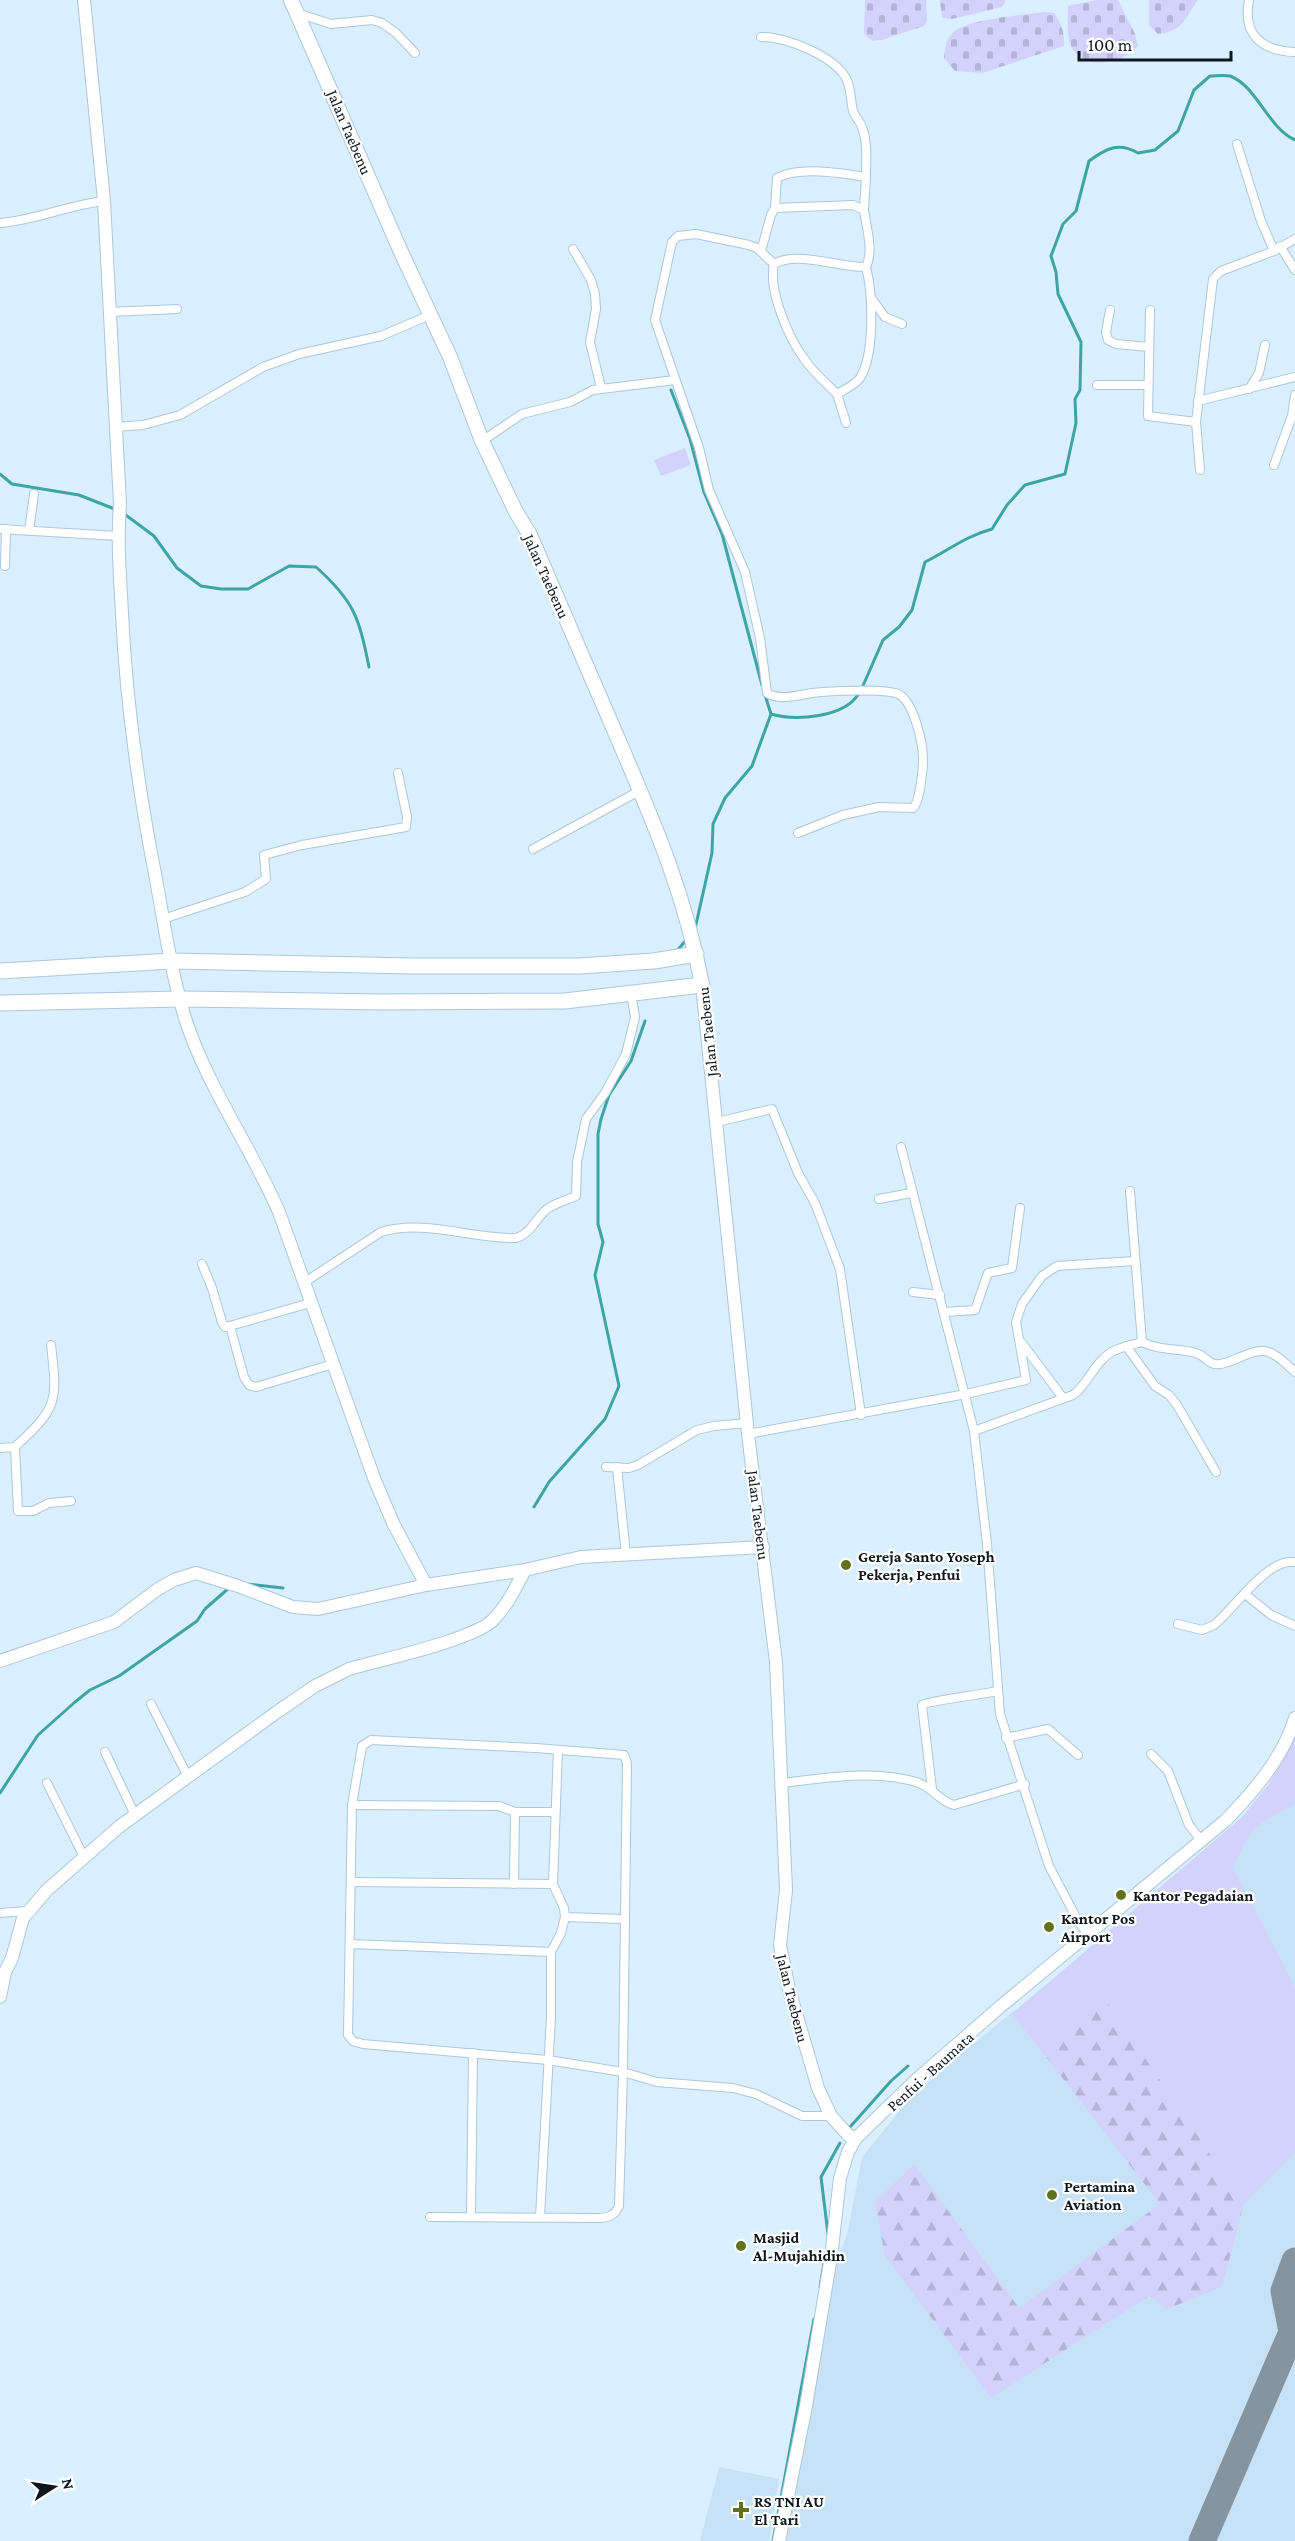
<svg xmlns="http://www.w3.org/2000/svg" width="1295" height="2541" font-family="'Crimson Pro',serif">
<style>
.built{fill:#c7e2f6}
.green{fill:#d3d2fd}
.forest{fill:url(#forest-firs)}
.cemetery{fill:url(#cemetery-stones)}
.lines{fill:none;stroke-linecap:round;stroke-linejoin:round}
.stream{stroke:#3da5a3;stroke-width:3}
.taxiway{stroke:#8495a1;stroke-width:27}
.street-casing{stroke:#adc7da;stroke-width:10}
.secondary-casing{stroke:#adc7da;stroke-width:14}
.primary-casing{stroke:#adc7da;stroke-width:16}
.highway-casing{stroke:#adc7da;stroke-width:17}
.street{stroke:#fff;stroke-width:8}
.secondary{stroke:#fff;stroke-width:12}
.primary{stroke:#fff;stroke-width:14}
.highway{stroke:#fff;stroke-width:15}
.poi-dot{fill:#617321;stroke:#fff;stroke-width:2}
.labels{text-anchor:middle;stroke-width:4.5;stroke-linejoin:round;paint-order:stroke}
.street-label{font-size:16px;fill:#0d171d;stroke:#fff}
.poi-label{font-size:16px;font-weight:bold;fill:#0d171d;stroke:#fff;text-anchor:start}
</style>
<defs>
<pattern id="forest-firs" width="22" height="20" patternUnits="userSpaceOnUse" patternTransform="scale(1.5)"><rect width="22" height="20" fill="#d3d2fd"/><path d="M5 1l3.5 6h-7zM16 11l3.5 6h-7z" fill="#b4b4d8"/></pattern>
<pattern id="cemetery-stones" width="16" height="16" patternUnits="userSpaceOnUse" patternTransform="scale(1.5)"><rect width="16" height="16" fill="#d3d2fd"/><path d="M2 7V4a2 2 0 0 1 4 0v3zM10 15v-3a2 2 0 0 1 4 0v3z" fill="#b4b4d8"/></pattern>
</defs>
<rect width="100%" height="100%" fill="#daefff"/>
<g class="built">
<polygon points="1295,1738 1295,2541 785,2541 811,2409 833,2268 847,2235 862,2157 907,2102 952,2061 1109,1934 1241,1820 1274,1778"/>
<polygon points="719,2467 779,2479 769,2541 700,2541"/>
</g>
<g class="green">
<polygon points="685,448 691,465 661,476 654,460"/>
<path d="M1295 1736V1804C1255 1825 1252 1826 1233 1868L1295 1987V2153L1244 2204 1107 2002 1040 2049 1012 2014 1241 1818 1269 1784Z"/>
</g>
<polygon class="forest" points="1107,2002 1244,2204 1222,2287 1167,2309 1149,2296 991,2398 885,2256 875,2202 914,2164 1019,2308 1160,2204 1040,2049"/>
<g class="cemetery">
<polygon points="865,0 926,0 927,21 924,26 885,39 872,41 864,34"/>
<polygon points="940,0 1005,0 1005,2 1002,7 952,19 942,18"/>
<path d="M1096 0H1118L1135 34 1138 46C1122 63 1087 72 1072 48 1066 37 1068 19 1068 6Z"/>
<path d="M1149 0H1198C1184 19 1184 31 1158 34L1149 25Z"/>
<path d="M1043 12 1054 13C1061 23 1065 33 1064 46L982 73 955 71 944 58C945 48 946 39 954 32 971 18 1021 16 1043 12Z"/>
</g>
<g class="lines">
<g class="stream">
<polyline points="671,390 690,439 704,492 722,534 762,685"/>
<polyline points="0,474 12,484 79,495 117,510"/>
<path d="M123 513 154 536 177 568 201 586 221 589H248L289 566 316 567C354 601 359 617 369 667"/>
<path d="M862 688 883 640 899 627 912 610 925 562C949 550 966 536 992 529L1007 505 1025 485 1065 474 1076 423 1075 399 1080 390 1081 342 1058 294 1056 272 1051 256 1063 224 1076 211 1089 161C1107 148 1118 142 1138 153L1155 150 1178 131 1194 90 1210 76C1216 76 1224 75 1230 76 1257 86 1267 127 1295 140"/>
<path d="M765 695 771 714C795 721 845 718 859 693"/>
<polyline points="695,929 712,853 713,824 725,798 752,766 771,714"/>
<polyline points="676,952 687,939"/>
<polyline points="534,1507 549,1482 605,1419 619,1386 595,1275 603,1242 598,1224 598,1134 601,1119 609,1095 631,1061 645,1021"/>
<polyline points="246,1584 283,1588"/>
<polyline points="0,1793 38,1735 75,1702 90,1690 119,1676 197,1621 205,1609 230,1587"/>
<polyline points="850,2127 891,2081 908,2066"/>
<polyline points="828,2234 821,2177 840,2143"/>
<polyline points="820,2287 826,2252"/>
<polyline points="773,2541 814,2319"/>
</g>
<polyline class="taxiway" points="1202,2541 1292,2332 1284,2291 1295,2261"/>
<g class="street-casing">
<g id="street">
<path d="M1249 0C1242 35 1262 51 1295 52"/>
<polyline points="297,13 331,24 372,20 382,23 396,33 415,53"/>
<path d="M761 37C786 36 840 58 848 83 851 92 851 102 853 111 855 117 860 121 862 127 868 143 866 161 866 177"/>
<polyline points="1237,144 1261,221 1274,251"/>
<path d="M775 208 777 178C799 166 842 173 866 177L864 210"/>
<path d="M0 223C36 220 68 205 104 201"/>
<polyline points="1280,246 1295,270"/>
<polyline points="573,249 591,280 595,294 596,309 590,342 601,388"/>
<path d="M761 251 771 215 775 208 853 205 864 210C866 226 874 251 866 267 839 268 797 250 774 264"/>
<path d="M774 264 757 248 749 245 696 234 678 236 672 242 655 320 699 448 709 490 745 572 760 638 767 693C779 701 799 695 812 693 827 691 889 688 900 695 914 704 923 743 923 759 923 769 920 802 913 808L879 807 843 815 798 833"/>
<path d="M774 264C768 291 789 339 805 360 814 373 826 383 837 394"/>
<polyline points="872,299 885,317 902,324"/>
<polyline points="1110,310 1106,332 1108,340 1116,344 1149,347"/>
<polyline points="1150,310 1148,416 1196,422"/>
<polyline points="109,312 177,309"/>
<polyline points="1097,385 1148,385"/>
<polyline points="1249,389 1259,373 1265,345"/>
<polyline points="1198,401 1295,377"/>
<path d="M846 423 837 394C844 390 855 385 860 378 875 354 873 294 866 267"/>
<polyline points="116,427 143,425 180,415 263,367 299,354 381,336 430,315"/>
<polyline points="482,441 522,414 570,402 593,390 675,380"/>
<polyline points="1274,465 1292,416 1295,395"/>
<polyline points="1200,470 1196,422 1213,279 1221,271 1274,251 1295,239"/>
<polyline points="0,529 118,536"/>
<polyline points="29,531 34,494"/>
<polyline points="5,566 6,529"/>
<polyline points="533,849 641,790"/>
<polyline points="163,919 245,892 266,879 264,855 302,845 406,827 407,817 398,773"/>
<polyline points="717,1122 772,1109 798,1173 815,1203 840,1269 861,1415"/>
<polyline points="901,1147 974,1431 987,1544 1000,1714 1049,1866 1078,1921 1088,1934"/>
<path d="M1130 1191 1142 1342C1160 1351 1177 1348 1196 1353 1206 1356 1209 1366 1220 1364 1237 1362 1256 1344 1273 1354 1281 1358 1288 1366 1295 1372"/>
<polyline points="879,1199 911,1193"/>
<polyline points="202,1264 212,1288 222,1322 225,1327 230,1326"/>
<path d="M305 1282 381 1232C424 1219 472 1239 516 1238 532 1233 534 1220 546 1210 554 1203 567 1200 576 1196L577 1162 586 1119 605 1093 626 1054 635 1017 631 994"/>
<polyline points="913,1292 940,1295"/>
<polyline points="310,1303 230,1326 244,1377 249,1385 256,1387 333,1364"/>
<polyline points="945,1312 975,1310 988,1273 1012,1268 1020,1208"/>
<polyline points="1021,1342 1063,1398"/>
<polyline points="1126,1346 1155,1386 1169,1395 1177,1405 1216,1472"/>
<path d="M974 1431 1073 1395C1087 1385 1091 1370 1103 1359 1113 1348 1128 1346 1142 1342"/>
<polyline points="748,1434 966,1394 1026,1380 1016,1322 1022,1304 1042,1276 1057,1266 1135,1261"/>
<path d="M15 1447C57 1408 58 1403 51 1345"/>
<polyline points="0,1448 15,1447 18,1511 33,1511 49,1503 71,1501"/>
<polyline points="606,1467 629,1468 638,1465 697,1430 714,1426 747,1423"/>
<polyline points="617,1467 626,1555"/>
<polyline points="1245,1594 1271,1615 1295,1626"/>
<path d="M1178 1624 1202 1630 1214 1625C1235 1608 1267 1558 1295 1562"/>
<polyline points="151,1704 188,1777"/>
<polyline points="1006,1738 1048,1729 1078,1755"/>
<polygon points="371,1740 536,1748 624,1755 627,1763 623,2072 548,2060 363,2044 353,2041 348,2035 352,1805 362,1746"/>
<polyline points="558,1750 553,1884 564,1908 565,1917 624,1919"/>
<polyline points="105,1752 135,1815"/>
<polyline points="1151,1754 1168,1771 1189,1825 1201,1840"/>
<polyline points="47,1783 84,1857"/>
<path d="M783 1783C826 1778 877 1769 919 1783 933 1788 939 1801 954 1805L1025 1784"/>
<path d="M932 1789 922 1705C927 1701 985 1694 997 1691"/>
<polyline points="352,1805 499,1806 515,1812 555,1812"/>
<polyline points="351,1882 553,1884"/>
<polyline points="514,1884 515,1812"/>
<polyline points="0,1913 26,1911"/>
<polyline points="350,1944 551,1952 561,1933 565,1917"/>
<polyline points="471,2216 473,2053"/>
<path d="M430 2217 600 2218C610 2217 615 2215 619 2206L623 2072 657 2082 733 2088 756 2094 802 2116H831"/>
<polyline points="540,2217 551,2017 551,1952"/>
</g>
</g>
<g class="secondary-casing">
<g id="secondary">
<path d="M84 0 104 201 120 504C117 540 120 576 122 613 126 701 138 787 155 874 164 922 171 974 186 1021 208 1088 251 1147 279 1212L374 1478 393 1523 426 1585"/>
<polyline points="702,985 748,1434 776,1662 786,1890 780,1945 789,1989 818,2088 831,2116 849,2136 856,2138"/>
<polyline points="0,1661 114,1622 158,1589 174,1580 196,1573 238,1586 293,1607 318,1609 426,1585 525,1570 581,1557 763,1547"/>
<path d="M0 1997 5 1972 12 1958 23 1918 47 1890 120 1826 277 1712 315 1686 349 1669C380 1660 473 1640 493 1620 507 1606 516 1587 525 1570"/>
<path d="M779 2541 806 2406 831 2257 840 2178 848 2152 856 2138 916 2080 1001 2006 1226 1820C1254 1791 1283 1758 1295 1718"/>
</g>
</g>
<g class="primary-casing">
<path id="primary" d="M291 0 401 252 450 357 482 441 516 512 530 535C558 600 586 666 615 732 652 818 685 892 702 985"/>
</g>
<g class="highway-casing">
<g id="highway">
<polyline points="0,971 172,961 413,966 580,966 654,961 696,954"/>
<polyline points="0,1003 181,999 382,1002 565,1001 702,985"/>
</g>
</g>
<use href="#street" class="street"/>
<use href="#secondary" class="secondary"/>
<use href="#primary" class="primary"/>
<use href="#highway" class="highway"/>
</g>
<g class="poi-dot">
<circle cx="846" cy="1565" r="6"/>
<circle cx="1121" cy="1895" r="6"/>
<circle cx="1049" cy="1927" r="6"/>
<circle cx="1052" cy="2195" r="6"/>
<circle cx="741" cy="2246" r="6"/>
<path d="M738 2501h6v6h6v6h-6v6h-6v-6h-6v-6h6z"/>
</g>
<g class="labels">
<g class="street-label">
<text transform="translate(350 132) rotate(67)" y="6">Jalan Taebenu</text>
<text transform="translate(547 576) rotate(66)" y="6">Jalan Taebenu</text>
<text transform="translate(707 1032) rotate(-96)" y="6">Jalan Taebenu</text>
<text transform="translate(759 1515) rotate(83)" y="6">Jalan Taebenu</text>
<text transform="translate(793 1998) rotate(76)" y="6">Jalan Taebenu</text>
<text transform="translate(930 2071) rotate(-42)" y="6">Penfui - Baumata</text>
</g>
<g class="poi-label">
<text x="858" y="1562">Gereja Santo Yoseph<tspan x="858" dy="18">Pekerja, Penfui</tspan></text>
<text x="1133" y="1901">Kantor Pegadaian</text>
<text x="1061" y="1924">Kantor Pos<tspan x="1061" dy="18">Airport</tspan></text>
<text x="1064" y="2192">Pertamina<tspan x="1064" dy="18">Aviation</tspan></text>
<text x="753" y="2243">Masjid<tspan x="753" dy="18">Al-Mujahidin</tspan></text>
<text x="754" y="2507">RS TNI AU<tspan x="754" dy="18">El Tari</tspan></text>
</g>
</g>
<g transform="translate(54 2487) rotate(78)" stroke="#ffffff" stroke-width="4.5" paint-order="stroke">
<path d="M0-4.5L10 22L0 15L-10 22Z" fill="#0d171d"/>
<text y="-9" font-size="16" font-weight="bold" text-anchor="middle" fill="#0d171d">N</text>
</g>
<path d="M1079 51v9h152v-9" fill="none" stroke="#0d171d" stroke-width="3"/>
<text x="1088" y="51" font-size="18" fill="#0d171d" stroke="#ffffff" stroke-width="4.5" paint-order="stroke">100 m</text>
</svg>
